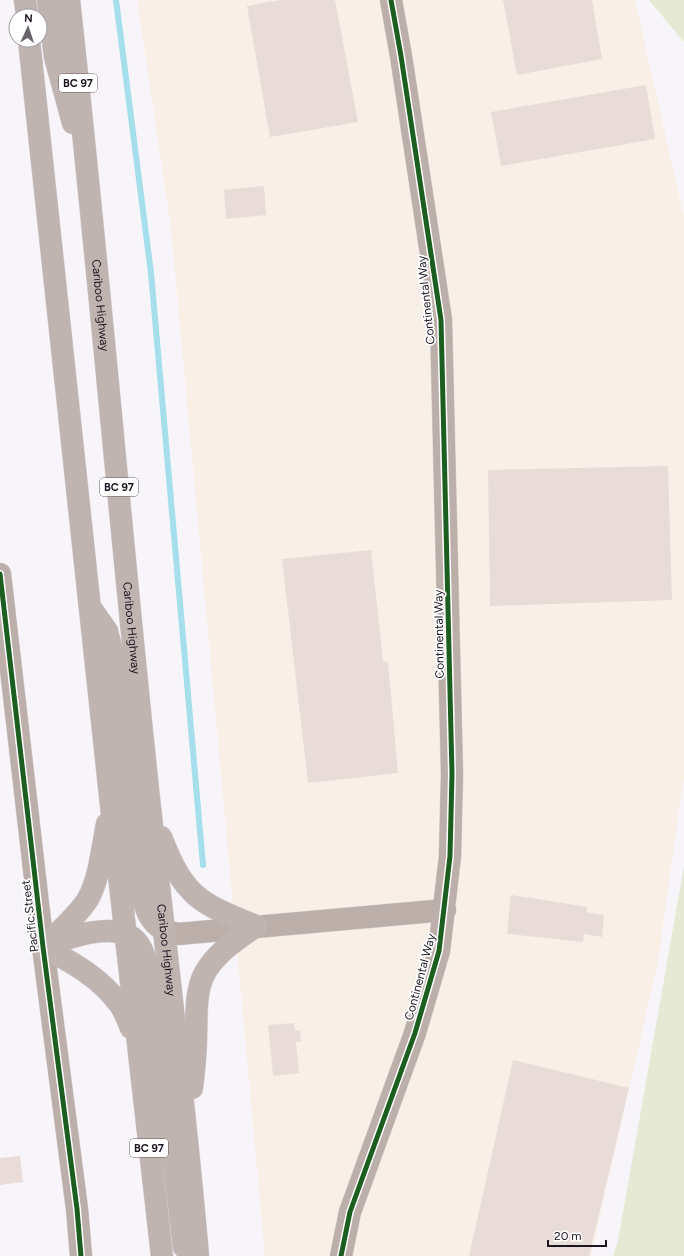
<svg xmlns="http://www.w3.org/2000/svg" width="684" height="1256" font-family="Figtree,sans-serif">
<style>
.industrial{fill:#f8efe6}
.green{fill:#e6e9d3}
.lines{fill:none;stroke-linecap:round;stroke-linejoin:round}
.stream{stroke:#a4dfeb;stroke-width:6}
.building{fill:#e9dcd8}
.minor-casing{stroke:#d5d2d6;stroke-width:23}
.highway-casing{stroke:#d5d2d6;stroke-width:23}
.minor{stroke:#bcaea8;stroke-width:22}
.highway{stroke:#c0b4b0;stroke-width:22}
.cycleway-casing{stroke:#fff;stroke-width:8}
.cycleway{stroke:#1b5e20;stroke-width:5}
.labels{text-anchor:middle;stroke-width:3.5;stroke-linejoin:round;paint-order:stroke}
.shield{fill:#fff;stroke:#605b64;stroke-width:1}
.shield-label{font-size:11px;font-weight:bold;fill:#1c1521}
.street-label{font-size:12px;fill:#1c1521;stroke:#fff}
</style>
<rect width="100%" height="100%" fill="#f8f5fa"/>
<polygon class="industrial" points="137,0 635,0 684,217 684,776 658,962 591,1256 265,1256 171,229"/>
<g class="green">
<polygon points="649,0 684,0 684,42"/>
<polygon points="684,866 684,1256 613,1256 618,1241"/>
</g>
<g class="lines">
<polyline class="stream" points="116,0 151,273 203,865"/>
</g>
<g class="building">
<polygon points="280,0 335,0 358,122 270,137 247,6"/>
<polygon points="503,0 592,0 602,59 517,75"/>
<polygon points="646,85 655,139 501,166 491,112"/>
<polygon points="264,186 266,215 226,219 224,190"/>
<polygon points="668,466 672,600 490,606 488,470"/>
<polygon points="371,550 383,661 388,662 398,773 308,783 282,559"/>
<polygon points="511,895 588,907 586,912 604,915 602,937 584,934 583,942 507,934"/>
<polygon points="294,1023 295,1031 300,1030 301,1042 296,1042 299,1073 273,1076 268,1025"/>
<polygon points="513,1060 629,1088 589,1256 469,1256"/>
<polygon points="20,1156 23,1182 0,1185 0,1158"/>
</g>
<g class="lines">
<g class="minor-casing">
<g id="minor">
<polyline points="0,574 43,947 77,1209 81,1256"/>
<polyline points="165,931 178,934 445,910"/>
<polyline points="341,1256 350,1212 415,1033 439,951 450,856 452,774 441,320 401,56 391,0"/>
</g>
</g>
<g class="highway-casing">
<g id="highway">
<polyline points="25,0 27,16"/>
<polyline points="48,0 55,57 73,123"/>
<path id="s1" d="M69 0C99 269 121 539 150 808 167 957 185 1106 198 1256"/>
<polyline points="29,40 111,805 162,1256"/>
<path d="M93 611 107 631 112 651 142 897C147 913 151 923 165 931"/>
<path d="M161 837C184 896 198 903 256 926"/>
<path d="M49 942C62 928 78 915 88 899 100 877 102 848 107 824"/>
<path d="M43 947C67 938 117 919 137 942 145 952 147 966 151 979L184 1247"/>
<path d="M43 947C72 962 101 978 120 1005 125 1012 128 1021 131 1028"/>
<path d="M192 1088C194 1071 196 1054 196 1036 197 1013 194 985 210 965 222 949 239 938 256 926"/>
</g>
</g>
<use href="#minor" class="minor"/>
<use href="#highway" class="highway"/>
<g class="cycleway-casing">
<g id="cycleway">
<polyline points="0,574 43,947 77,1209 81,1256"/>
<polyline points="341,1256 350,1212 415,1033 439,951 450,856 452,774 441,320 401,56 391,0"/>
</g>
</g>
<use href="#cycleway" class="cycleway"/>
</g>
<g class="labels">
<g class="shield">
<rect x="59" y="74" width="38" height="18" rx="3"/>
<rect x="100" y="478" width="38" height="18" rx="3"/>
<rect x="130" y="1139" width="38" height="18" rx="3"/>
</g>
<g class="shield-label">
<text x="78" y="87">BC 97</text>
<text x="119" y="491">BC 97</text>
<text x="149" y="1152">BC 97</text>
</g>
<g class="street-label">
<text transform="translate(426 300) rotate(-96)" y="4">Continental Way</text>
<text dy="4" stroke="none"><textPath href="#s1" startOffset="307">Cariboo Highway</textPath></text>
<text dy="4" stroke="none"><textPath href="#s1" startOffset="631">Cariboo Highway</textPath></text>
<text transform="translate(439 634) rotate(-91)" y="4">Continental Way</text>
<text transform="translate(30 916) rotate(-97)" y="4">Pacific Street</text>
<text dy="4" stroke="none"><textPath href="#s1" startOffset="955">Cariboo Highway</textPath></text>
<text transform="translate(420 977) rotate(-75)" y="4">Continental Way</text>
</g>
</g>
<g transform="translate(28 28) rotate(3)"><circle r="19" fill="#ffffff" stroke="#a4a1a6"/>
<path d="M0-3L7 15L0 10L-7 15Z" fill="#69636d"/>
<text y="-6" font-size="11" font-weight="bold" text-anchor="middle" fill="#1c1521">N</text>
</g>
<path d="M548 1240v6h58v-6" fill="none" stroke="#1c1521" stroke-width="2"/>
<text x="554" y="1240" font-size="12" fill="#1c1521" stroke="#ffffff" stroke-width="3" paint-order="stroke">20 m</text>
</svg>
